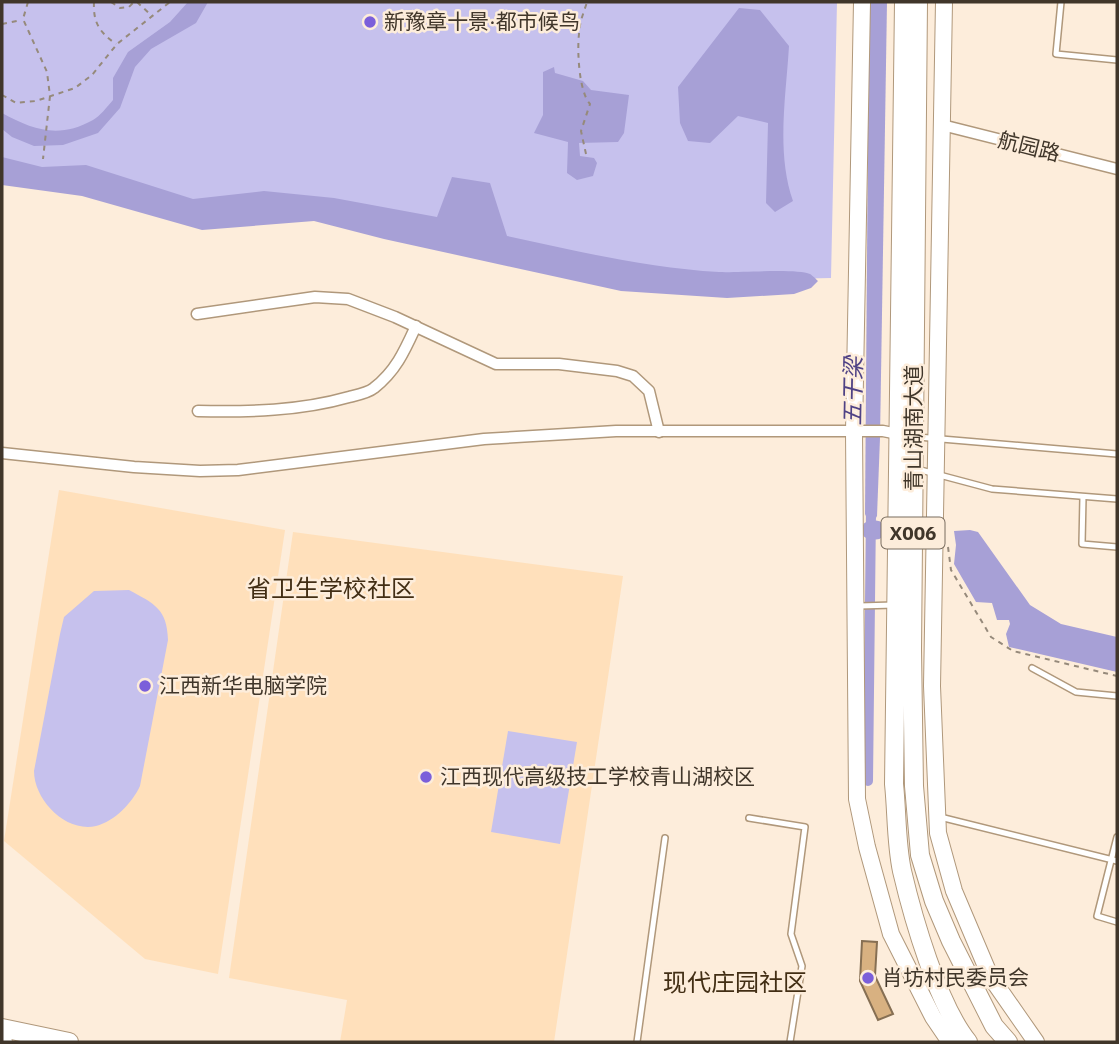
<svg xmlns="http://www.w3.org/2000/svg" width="1119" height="1044" font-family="'IBM Plex Sans','Noto Sans SC',sans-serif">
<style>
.built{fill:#ffe0bb}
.green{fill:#c6c1ed}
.water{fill:#a7a0d6}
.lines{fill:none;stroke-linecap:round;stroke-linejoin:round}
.canal{stroke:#a7a0d6;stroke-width:10}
.river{stroke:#a7a0d6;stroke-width:19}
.building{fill:#d8b181;stroke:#866f53;stroke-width:2}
.lane-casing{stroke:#b0987b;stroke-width:8}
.street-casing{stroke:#b0987b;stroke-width:13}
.secondary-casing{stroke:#b0987b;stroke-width:18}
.primary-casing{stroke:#b0987b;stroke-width:20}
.path{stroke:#968a7b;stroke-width:2;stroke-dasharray:5 5;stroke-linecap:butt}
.lane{stroke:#fff;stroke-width:5}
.street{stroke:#fff;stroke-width:10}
.secondary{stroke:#fff;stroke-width:16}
.primary{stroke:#fff;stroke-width:18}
.poi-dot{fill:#7b5fda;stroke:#fdeddb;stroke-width:2.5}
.labels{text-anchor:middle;stroke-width:5;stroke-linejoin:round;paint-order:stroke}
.shield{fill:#fdeddb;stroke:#796d5f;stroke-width:2}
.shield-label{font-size:19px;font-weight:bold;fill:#40362a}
.poi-label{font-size:21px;fill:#40362a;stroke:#fdeddb;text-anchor:start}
.street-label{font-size:21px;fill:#40362a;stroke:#fdeddb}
.water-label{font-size:23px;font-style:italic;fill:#4f4285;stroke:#fdeddb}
.quarter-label{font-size:24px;fill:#422e14;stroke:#fdeddb}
</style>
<rect width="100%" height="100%" fill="#fdeddb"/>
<g class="built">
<polygon points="59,490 285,530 218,974 145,959 4,841"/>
<polygon points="293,532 623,576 554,1042 340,1042 347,1000 229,978"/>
</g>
<g class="green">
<polygon points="2,2 837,2 831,278 634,282 310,205 208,213 2,174"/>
<path d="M129 590C155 604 167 609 168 640L140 786C132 803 115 821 96 826 66 833 34 800 34 771L60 634 64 617 94 591Z"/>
<polygon points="508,731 577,742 560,844 491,832"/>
</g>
<g class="water">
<path d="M188 2H208L196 23 151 49 135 67 120 108 98 133 63 145 34 146 12 137 2 129V113C33 130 59 139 93 120 100 116 107 107 113 100V78L128 52 170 22Z"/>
<polygon points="869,2 887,2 880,438 877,516 871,527 865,514"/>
<path d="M739 8 760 10 789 46C786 96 776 153 793 201L775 212 766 203 768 123 738 116 710 143 688 141 680 123 678 87Z"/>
<polygon points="554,67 555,73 583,81 591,90 629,95 624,133 618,142 579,143 580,156 594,158 597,163 593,176 577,180 567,173 568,142 534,133 543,115 543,72"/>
<path d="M2 157 42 167 86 165 193 199 264 191 334 198 437 217 452 177 490 183 507 236C576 251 647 268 719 272 738 273 796 268 810 274 812 275 817 280 818 281L811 288 794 294 727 298 621 291 384 239 314 221 202 230 82 196 2 185Z"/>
<polygon points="970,530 978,532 1030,605 1061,624 1117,637 1117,672 1009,647 1006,634 1010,624 1009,620 997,620 992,603 976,602 954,564 956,545 954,531"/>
</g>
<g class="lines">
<polyline class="canal" points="868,781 871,512"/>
<polyline class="river" points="871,530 876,530"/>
</g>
<polygon class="building" points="862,941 877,942 875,976 893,1014 878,1020 860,981"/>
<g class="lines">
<g class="lane-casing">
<g id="lane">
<polyline points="1061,2 1056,54 1117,60"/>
<polyline points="918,437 1117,454"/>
<polyline points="917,469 992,489 1117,499"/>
<polyline points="1083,497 1082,544 1117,547"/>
<polyline points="859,606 894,605"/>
<polyline points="1032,668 1076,692 1117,696"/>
<polyline points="940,817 1117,861"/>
<polyline points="749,818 805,827 791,934 802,966 790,1042"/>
<polyline points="1117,837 1097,916 1117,922"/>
<polyline points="637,1042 665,838"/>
</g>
</g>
<g class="street-casing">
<g id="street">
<polyline points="942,125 1117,169"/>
<polyline points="197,314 315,297 348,299 395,317 496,364 559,364 617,371 633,376 649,391 659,432"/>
<path d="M198 411C249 412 300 411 349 397 357 395 368 393 374 388 396 371 405 350 416 326"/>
<polyline points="2,453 134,467 200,471 238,470 484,439 616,431 883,431 903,435"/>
</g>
</g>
<g class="secondary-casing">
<g id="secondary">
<polyline points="862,2 854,432 857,799 867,847 891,934 933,1017 950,1042"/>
<polyline points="944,2 932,686 938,833 954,891 990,976 1036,1042"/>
</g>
</g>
<g class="primary-casing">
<g id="primary">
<path d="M904 2 894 784C897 812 896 843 902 871 913 918 938 1005 968 1042"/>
<polyline points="918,2 912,650 914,786 920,855 934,901 951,941 994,1026 1008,1042"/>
<polyline points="2,1028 69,1042"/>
<polyline points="2,1042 3,1042"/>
</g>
</g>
<g class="path">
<polyline points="28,2 23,19 47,72 50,96 43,159"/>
<path d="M94 2C93 22 99 32 116 44"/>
<polyline points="111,2 120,8 129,7 134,2"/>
<polyline points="137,2 152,16"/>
<polyline points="2,24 21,20"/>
<polyline points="2,95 16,103 36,101 75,88 92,75 117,44 170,2"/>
<path d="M586 154 581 131 590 104C579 92 577 51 579 34 579 23 584 12 587 2"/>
<polyline points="948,547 951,570 991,637 1013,651 1117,676"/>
</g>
<use href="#lane" class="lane"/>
<use href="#street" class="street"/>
<use href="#secondary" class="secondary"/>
<use href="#primary" class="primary"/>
</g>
<g class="poi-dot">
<circle cx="370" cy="22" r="7"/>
<circle cx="145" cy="686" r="7"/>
<circle cx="426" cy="777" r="7"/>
<circle cx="868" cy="978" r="7"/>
</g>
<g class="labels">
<rect class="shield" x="881.5" y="517.5" width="63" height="31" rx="5"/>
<g class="shield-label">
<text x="913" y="540">X006</text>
</g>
<g class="poi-label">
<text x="384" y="29">新豫章十景·都市候鸟</text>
<text x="159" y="693">江西新华电脑学院</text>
<text x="440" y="784">江西现代高级技工学校青山湖校区</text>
<text x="882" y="985">肖坊村民委员会</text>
</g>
<g class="street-label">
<text transform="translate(1029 147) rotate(14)" y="7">航园路</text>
<text transform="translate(914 428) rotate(-90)" y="7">青山湖南大道</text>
</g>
<g class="water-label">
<text transform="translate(853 391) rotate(-89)" y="8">五干梁</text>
</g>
<g class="quarter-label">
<text x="331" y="597">省卫生学校社区</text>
<text x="735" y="991">现代庄园社区</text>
</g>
</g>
<rect width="1119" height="1044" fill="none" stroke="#40362a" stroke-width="7"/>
</svg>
